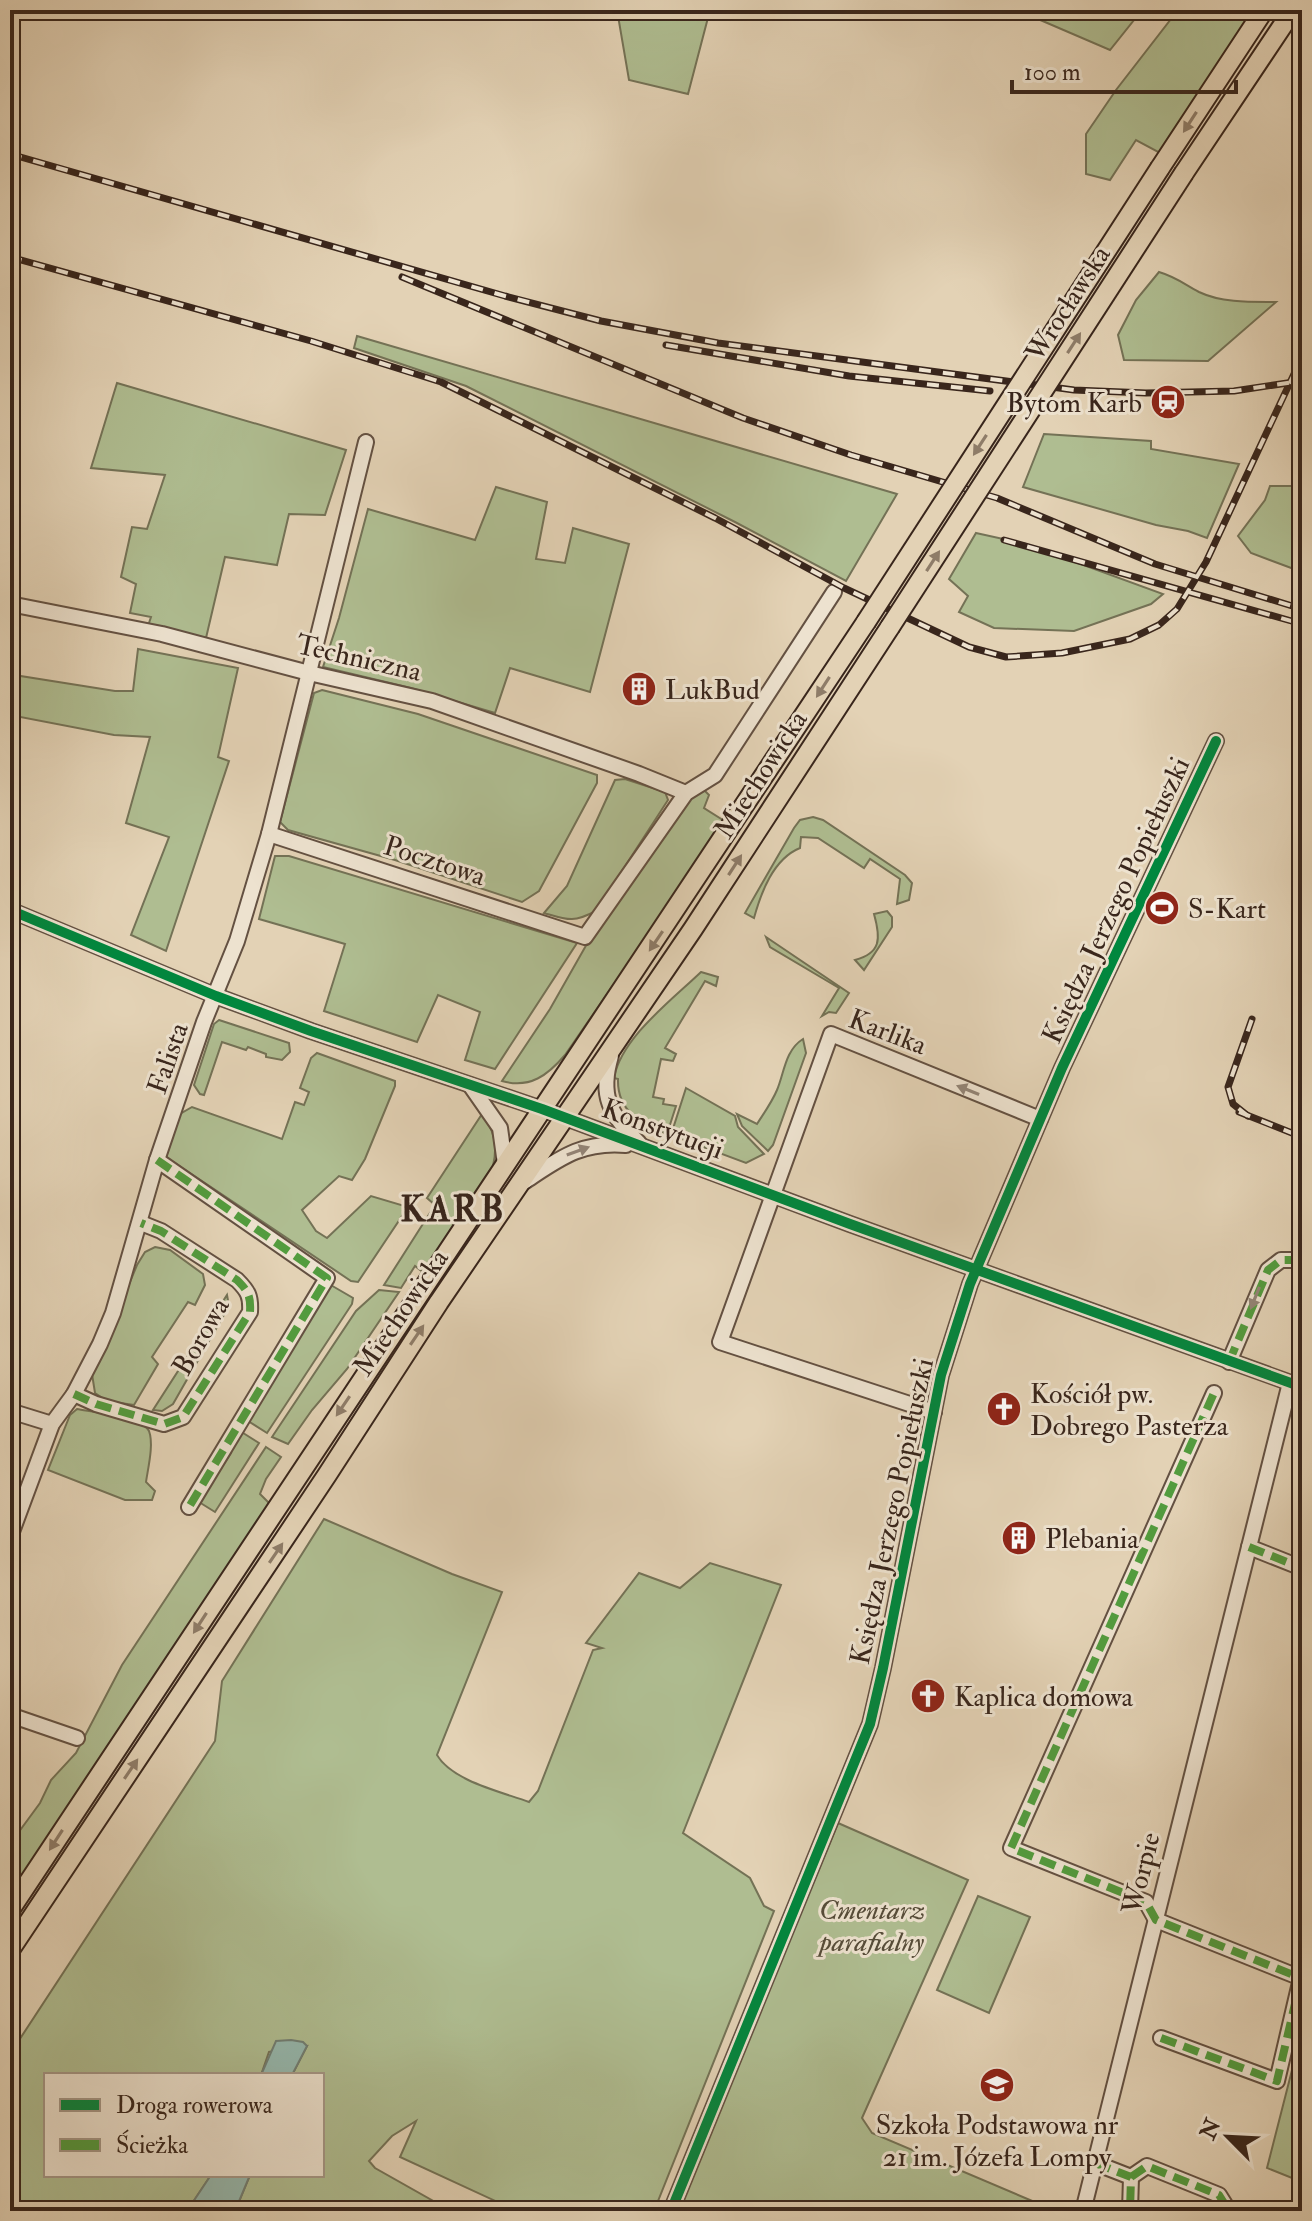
<svg xmlns="http://www.w3.org/2000/svg" width="1312" height="2221" font-family="'IM FELL Double Pica',serif">
<style>
.green{fill:#afbd91;stroke:#747256;stroke-width:2}
.water{fill:#95b8ae;stroke:#707e74;stroke-width:2}
.lines{fill:none;stroke-linecap:round;stroke-linejoin:round}
.minor-casing{stroke:#645142;stroke-width:18}
.major-casing{stroke:#39261c;stroke-width:22}
.minor{stroke:#ede2cf;stroke-width:14}
.major{stroke:#e3d2b5;stroke-width:18}
.rail-casing{stroke:#39261c;stroke-width:7}
.rail{stroke:#ede2cf;stroke-width:4;stroke-dasharray:12;stroke-linecap:butt}
.major-bridge-casing{stroke:#39261c;stroke-width:22;stroke-linecap:butt}
.major-bridge{stroke:#e3d2b5;stroke-width:18}
.quiet{stroke:#529c3e;stroke-width:8;stroke-dasharray:16 8;stroke-linecap:butt}
.cycleway-casing{stroke:#ede2cf;stroke-width:15}
.cycleway{stroke:#00873e;stroke-width:10}
.oneway{fill:#8e7c68}
.oneway2{fill:#938476}
.labels{text-anchor:middle;stroke-width:6;stroke-linejoin:round;paint-order:stroke}
.street-label{font-size:28px;fill:#39261c;stroke:#ede2cf}
.poi-label{font-size:28px;fill:#39261c;stroke:#ede2cf;text-anchor:start}
.park-label{font-size:28px;font-style:italic;fill:#564c39;stroke:#ede2cf}
.district-label{font-size:36px;font-weight:bold;letter-spacing:2px;fill:#39261c;stroke:#ede2cf}
</style>
<rect width="100%" height="100%" fill="#e3d2b5"/>
<filter id="stains"><feTurbulence type="fractalNoise" baseFrequency=".0025" numOctaves="4"/><feColorMatrix values="0 0 0 0 .2 0 0 0 0 .09 0 0 0 0 .02 0 0 0 .5 -.17"/></filter>
<radialGradient id="worn" r=".72"><stop offset=".6" stop-color="#630" stop-opacity="0"/><stop offset="1" stop-color="#630" stop-opacity=".3"/></radialGradient>
<g class="green">
<polygon points="617,10 710,10 688,94 629,80"/>
<polygon points="1017,10 1142,10 1110,50"/>
<polygon points="1178,10 1254,10 1160,153 1136,140 1110,180 1086,174 1086,134 1116,90"/>
<path d="M1159 272C1176 277 1184 284 1199 292 1222 303 1251 302 1276 302L1208 361 1124 360 1118 335 1136 300Z"/>
<path d="M357 336C537 390 717 442 897 494L846 581 735 522 466 386 354 348Z"/>
<polygon points="117,383 346,450 325,515 289,514 277,565 225,557 206,638 148,626 151,617 130,613 136,584 121,577 132,527 147,529 165,475 91,468"/>
<polygon points="1044,434 1151,441 1151,449 1239,464 1207,538 1188,531 1156,525 1023,487"/>
<polygon points="1270,486 1302,486 1302,572 1251,553 1238,536 1265,500"/>
<polygon points="496,487 547,502 536,559 565,563 573,528 629,544 590,692 510,668 495,713 411,688 323,667 339,618 368,509 475,540"/>
<polygon points="976,533 1026,544 1163,594 1151,604 1074,631 994,628 959,612 968,596 949,579"/>
<polygon points="138,649 238,668 218,757 229,761 166,951 131,935 169,837 126,823 150,737 114,735 15,716 14,675 115,691 133,691"/>
<polygon points="322,690 418,714 597,775 597,783 539,891 522,902 395,860 288,830 280,822 314,693"/>
<path d="M625 779 665 792 668 800 596 911C573 923 568 920 544 913L567 886 615 780Z"/>
<path d="M704 790 709 795 704 808 726 822 565 1055C548 1075 530 1089 502 1081L550 1009 588 942 686 799Z"/>
<path d="M813 817 823 820 905 875 912 883 909 900 897 904 900 879 870 859 864 868 818 838 801 837 800 848C773 859 761 893 754 918L745 913 794 828 800 820Z"/>
<polygon points="275,856 289,856 577,943 495,1069 465,1060 480,1012 438,995 417,1042 324,1011 345,944 259,919"/>
<path d="M887 911 892 917V927L864 970 855 960C881 953 881 939 874 914Z"/>
<polygon points="766,937 849,993 836,1013 829,1012 822,1016 839,988 770,947"/>
<path d="M701 972 718 977 716 986 705 981 665 1048 676 1054 673 1061 661 1059 653 1097 664 1099 663 1104 676 1106 667 1134C641 1123 617 1112 618 1079L614 1078C621 1038 672 1000 701 972Z"/>
<polygon points="219,1020 289,1043 290,1052 282,1060 266,1057 266,1054 248,1047 246,1050 222,1042 204,1095 200,1094 194,1085 214,1024"/>
<path d="M803 1039 806 1053 773 1145 768 1151 742 1126 737 1114 757 1124C764 1113 772 1102 777 1090 784 1074 785 1050 803 1039Z"/>
<polygon points="317,1053 395,1081 395,1086 365,1159 352,1180 339,1176 302,1210 316,1231 327,1238 371,1196 408,1207 358,1282 351,1281 166,1157 180,1114 192,1107 282,1139 295,1102 304,1105 309,1092 300,1088 311,1058"/>
<polygon points="686,1088 735,1116 738,1127 764,1154 746,1163 671,1135"/>
<path d="M482 1114C494 1130 498 1145 493 1166L424 1273 415 1266 401 1288 384 1285 435 1205 427 1198Z"/>
<polygon points="155,1247 170,1250 203,1274 205,1285 195,1305 188,1302 152,1357 158,1364 134,1405 107,1401 95,1393 92,1374 137,1265 145,1252"/>
<polygon points="329,1284 353,1298 352,1304 267,1433 248,1421"/>
<polygon points="379,1290 399,1292 347,1369 312,1410 288,1444 272,1437 356,1311"/>
<polygon points="227,1295 229,1306 173,1404 162,1411 153,1410"/>
<path d="M77 1409C93 1412 142 1417 149 1431 154 1444 148 1468 146 1482L155 1491 152 1500H125L48 1470 70 1415Z"/>
<polygon points="240,1431 259,1443 215,1512 199,1502 231,1453 228,1451"/>
<polygon points="266,1447 281,1457 266,1479 260,1494 269,1503 262,1516 10,1896 10,1844 40,1803 51,1780 76,1753 122,1665"/>
<path d="M324 1519 452 1574 502 1592 437 1755C452 1781 502 1792 529 1802L538 1791 593 1650 602 1648 586 1643 639 1573 680 1588 710 1563 781 1585 683 1833 750 1878 764 1906 774 1911 654 2211H571L563 2204 559 2211H517L400 2157 416 2121 392 2136 369 2161 375 2168 451 2211H235L250 2175H322V2075H292L307 2046 269 2052 261 2075H46V2175H211L187 2211H10V2054L215 1741 222 1681Z"/>
<polygon points="838,1823 968,1880 862,2118 872,2133 1056,2211 677,2211"/>
<polygon points="978,1896 1030,1917 989,2013 937,1990"/>
<polygon points="1302,2031 1302,2182 1267,2168"/>
</g>
<g class="water">
<polygon points="291,2040 303,2042 307,2046 292,2075 261,2075 276,2041"/>
<polygon points="211,2175 250,2175 235,2211 187,2211"/>
</g>
<g class="lines">
<g class="minor-casing">
<g id="minor">
<polyline points="10,604 162,634 309,673 432,701 639,774 686,793"/>
<polyline points="269,834 585,937 686,793 715,775 834,592"/>
<polyline points="10,910 216,996 311,1031 542,1109 850,1224 1302,1387"/>
<path d="M611 1056C599 1096 610 1115 639 1143"/>
<polyline points="470,1085 500,1128 505,1164"/>
<polyline points="157,1160 327,1278 189,1507"/>
<path d="M524 1182C559 1159 581 1141 626 1145"/>
<polyline points="1229,1362 1268,1270 1281,1260 1302,1260"/>
<path d="M74 1394 96 1404 164 1424 183 1417 250 1312C251 1296 248 1291 237 1280L161 1231 141 1223"/>
<polyline points="10,1411 52,1424"/>
<polyline points="934,1412 720,1342 831,1034 1040,1119"/>
<polyline points="10,1537 52,1424 74,1394 100,1344 113,1313 157,1160 204,1022 237,941 269,834 366,442"/>
<polyline points="1249,1547 1302,1568"/>
<polyline points="10,1715 77,1738"/>
<polyline points="1161,2038 1277,2081 1301,1978 1156,1920 1146,1902 1011,1848 1214,1393"/>
<polyline points="1095,2163 1131,2177 1130,2211"/>
<polyline points="1131,2177 1147,2166 1219,2195 1229,2211"/>
<polyline points="671,2211 870,1724 883,1668 941,1375 970,1284 1062,1068 1216,741"/>
<polyline points="1083,2211 1290,1383"/>
<polyline points="1301,2211 1302,2208"/>
</g>
</g>
<g class="major-casing">
<g id="major">
<polyline points="1160,168 1264,10"/>
<polyline points="1184,173 1293,10"/>
<path d="M10 1910C294 1480 583 1053 866 622"/>
<polyline points="10,1950 327,1475 439,1302 693,929 890,627"/>
</g>
</g>
<use href="#minor" class="minor"/>
<use href="#major" class="major"/>
<g class="rail-casing">
<g id="rail">
<polyline points="10,154 505,296 601,321 718,343 1074,390 1146,393 1234,391 1294,382"/>
<polyline points="10,257 311,341 441,382 715,518 844,588 969,647 1006,657 1062,653 1130,639 1159,625 1177,609 1206,562 1302,357"/>
<polyline points="402,277 743,418 851,455 997,498 1155,564 1302,609"/>
<polyline points="666,345 849,376 990,391"/>
<polyline points="1004,540 1302,624"/>
<polyline points="1239,1112 1302,1137"/>
<polyline points="1248,1116 1233,1104 1228,1087 1252,1019"/>
</g>
</g>
<use href="#rail" class="rail"/>
<g class="major-bridge-casing">
<g id="major-bridge">
<polyline points="866,622 1160,168"/>
<polyline points="890,627 1184,173"/>
</g>
</g>
<use href="#major-bridge" class="major-bridge"/>
<g class="quiet">
<polyline points="157,1160 327,1278 189,1507"/>
<polyline points="1229,1362 1268,1270 1281,1260 1302,1260"/>
<path d="M74 1394 96 1404 164 1424 183 1417 250 1312C251 1296 248 1291 237 1280L161 1231 141 1223"/>
<polyline points="1249,1547 1302,1568"/>
<polyline points="1161,2038 1277,2081 1301,1978 1156,1920 1146,1902 1011,1848 1214,1393"/>
<polyline points="1095,2163 1131,2177 1130,2211"/>
<polyline points="1131,2177 1147,2166 1219,2195 1229,2211"/>
<polyline points="1301,2211 1302,2208"/>
</g>
<g class="cycleway-casing">
<g id="cycleway">
<polyline points="10,910 216,996 311,1031 542,1109 850,1224 1302,1387"/>
<polyline points="671,2211 870,1724 883,1668 941,1375 970,1284 1062,1068 1216,741"/>
</g>
</g>
<use href="#cycleway" class="cycleway"/>
</g>
<defs><path id="oneway-solid" d="M-6-.8H1V-3.2L6.5 0L1 3.2V.8H-6Z" transform="scale(2)"/></defs>
<g class="oneway">
<use href="#oneway-solid" transform="translate(1190 122) rotate(123)"/>
<use href="#oneway-solid" transform="translate(1074 343) rotate(-57)"/>
<use href="#oneway-solid" transform="translate(980 445) rotate(123)"/>
<use href="#oneway-solid" transform="translate(933 561) rotate(-57)"/>
<use href="#oneway-solid" transform="translate(823 687) rotate(123)"/>
<use href="#oneway-solid" transform="translate(735 865) rotate(-57)"/>
<use href="#oneway-solid" transform="translate(656 941) rotate(124)"/>
<use href="#oneway-solid" transform="translate(417 1335) rotate(-56)"/>
<use href="#oneway-solid" transform="translate(343 1406) rotate(124)"/>
<use href="#oneway-solid" transform="translate(276 1553) rotate(-56)"/>
<use href="#oneway-solid" transform="translate(200 1623) rotate(123)"/>
<use href="#oneway-solid" transform="translate(131 1769) rotate(-56)"/>
<use href="#oneway-solid" transform="translate(56 1840) rotate(123)"/>
</g>
<g class="oneway2">
<use href="#oneway-solid" transform="translate(968 1090) rotate(-158)"/>
<use href="#oneway-solid" transform="translate(578 1151) rotate(-20)"/>
<use href="#oneway-solid" transform="translate(1255 1298) rotate(112)"/>
</g>
<defs>
<g id="station-disc" transform="scale(1.8)"><circle r="9.5" fill="#8f2418" stroke="#ede2cf"/><path d="M-3-6H3Q5-6 5-4V2Q5 4 3 4L4.5 6H3L1.5 4h-3L-3 6H-4.5L-3 4Q-5 4-5 2V-4Q-5-6-3-6ZM-3.5-4v3h7v-3ZM-3.5 1v1.5H-2V1ZM2 1v1.5H3.5V1Z" fill="#fff"/></g>
<g id="building-disc" transform="scale(1.8)"><circle r="9.5" fill="#8f2418" stroke="#ede2cf"/><path d="M-4-6H4V6H1V3H-1V6H-4ZM-2.5-4.3h1.7v1.8h-1.7ZM.8-4.3h1.7v1.8H.8ZM-2.5-1h1.7V.8h-1.7ZM.8-1h1.7V.8H.8Z" fill="#fff"/></g>
<g id="stadium-disc" transform="scale(1.8)"><circle r="9.5" fill="#8f2418" stroke="#ede2cf"/><path d="M0-5a6.5 5 0 1 0 0 10a6.5 5 0 1 0 0-10ZM-3.5-1.8h7v3.6h-7Z" fill="#fff"/></g>
<g id="church-disc" transform="scale(1.8)"><circle r="9.5" fill="#8f2418" stroke="#ede2cf"/><path d="M-1.2-6h2.4v3.5h3.3v2.4h-3.3V6h-2.4V-.1h-3.3v-2.4h3.3Z" fill="#fff"/></g>
<g id="school-disc" transform="scale(1.8)"><circle r="9.5" fill="#8f2418" stroke="#ede2cf"/><path d="M0-5L7-2L0 1L-7-2ZM-4 1L0 2.5L4 1V4Q0 6-4 4Z" fill="#fff"/></g>
</defs>
<g fill-rule="evenodd">
<use href="#station-disc" x="1168" y="402"/>
<use href="#building-disc" x="639" y="689"/>
<use href="#stadium-disc" x="1162" y="908"/>
<use href="#church-disc" x="1004" y="1409"/>
<use href="#building-disc" x="1019" y="1538"/>
<use href="#church-disc" x="928" y="1696"/>
<use href="#school-disc" x="997" y="2085"/>
</g>
<g class="labels">
<g class="street-label">
<text transform="translate(1067 303) rotate(-57)" y="10">Wrocławska</text>
<text transform="translate(359 657) rotate(13)" y="10">Techniczna</text>
<text transform="translate(760 774) rotate(-57)" y="10">Miechowicka</text>
<text transform="translate(435 860) rotate(18)" y="10">Pocztowa</text>
<text transform="translate(1115 900) rotate(-65)" y="10">Księdza Jerzego Popiełuszki</text>
<text transform="translate(888 1031) rotate(21)" y="10">Karlika</text>
<text transform="translate(167 1058) rotate(-71)" y="10">Falista</text>
<text transform="translate(663 1128) rotate(20)" y="10">Konstytucji</text>
<text transform="translate(400 1312) rotate(-56)" y="10">Miechowicka</text>
<text transform="translate(200 1336) rotate(-60)" y="10">Borowa</text>
<text transform="translate(891 1511) rotate(-78)" y="10">Księdza Jerzego Popiełuszki</text>
<text transform="translate(1140 1873) rotate(-76)" y="10">Worpie</text>
</g>
<g class="poi-label">
<text x="1142" y="412" text-anchor="end">Bytom Karb</text>
<text x="665" y="699">LukBud</text>
<text x="1188" y="918">S-Kart</text>
<text x="1030" y="1403">Kościół pw.<tspan x="1030" dy="32">Dobrego Pasterza</tspan></text>
<text x="1045" y="1548">Plebania</text>
<text x="954" y="1706">Kaplica domowa</text>
<text x="997" y="2134" text-anchor="middle">Szkoła Podstawowa nr<tspan x="997" dy="32">21 im. Józefa Lompy</tspan></text>
</g>
<g class="park-label">
<text x="872" y="1919">Cmentarz<tspan x="872" dy="32">parafialny</tspan></text>
</g>
<g class="district-label">
<text x="453" y="1221">KARB</text>
</g>
</g>
<rect width="1312" height="2221" fill="none" stroke="#e3d2b5" stroke-width="40"/>
<rect x="12" y="12" width="1288" height="2197" fill="none" stroke="#39261c" stroke-width="4"/>
<rect x="20" y="20" width="1272" height="2181" fill="none" stroke="#39261c" stroke-width="2"/>
<rect x="44" y="2073" width="280" height="104" fill="#ede2cf" stroke="#a59787" stroke-width="2"/>
<rect x="60" y="2099" width="40" height="12" fill="#00873e" stroke="#a59787" stroke-width="2"/>
<text x="116" y="2113" font-size="24" fill="#39261c">Droga rowerowa</text>
<rect x="60" y="2139" width="40" height="12" fill="#529c3e" stroke="#a59787" stroke-width="2"/>
<text x="116" y="2153" font-size="24" fill="#39261c">Ścieżka</text>
<g transform="translate(1228 2137) rotate(294)" stroke="#ede2cf" stroke-width="6" paint-order="stroke">
<path d="M0-6L14 30L0 20L-14 30Z" fill="#39261c"/>
<text y="-12" font-size="22" font-weight="bold" text-anchor="middle" fill="#39261c">N</text>
</g>
<path d="M1012 80v12h224v-12" fill="none" stroke="#39261c" stroke-width="4"/>
<text x="1024" y="80" font-size="24" fill="#39261c" stroke="#ede2cf" stroke-width="6" paint-order="stroke">100 m</text>
<rect width="100%" height="100%" filter="url(#stains)"/>
<rect width="100%" height="100%" fill="url(#worn)"/>
</svg>
